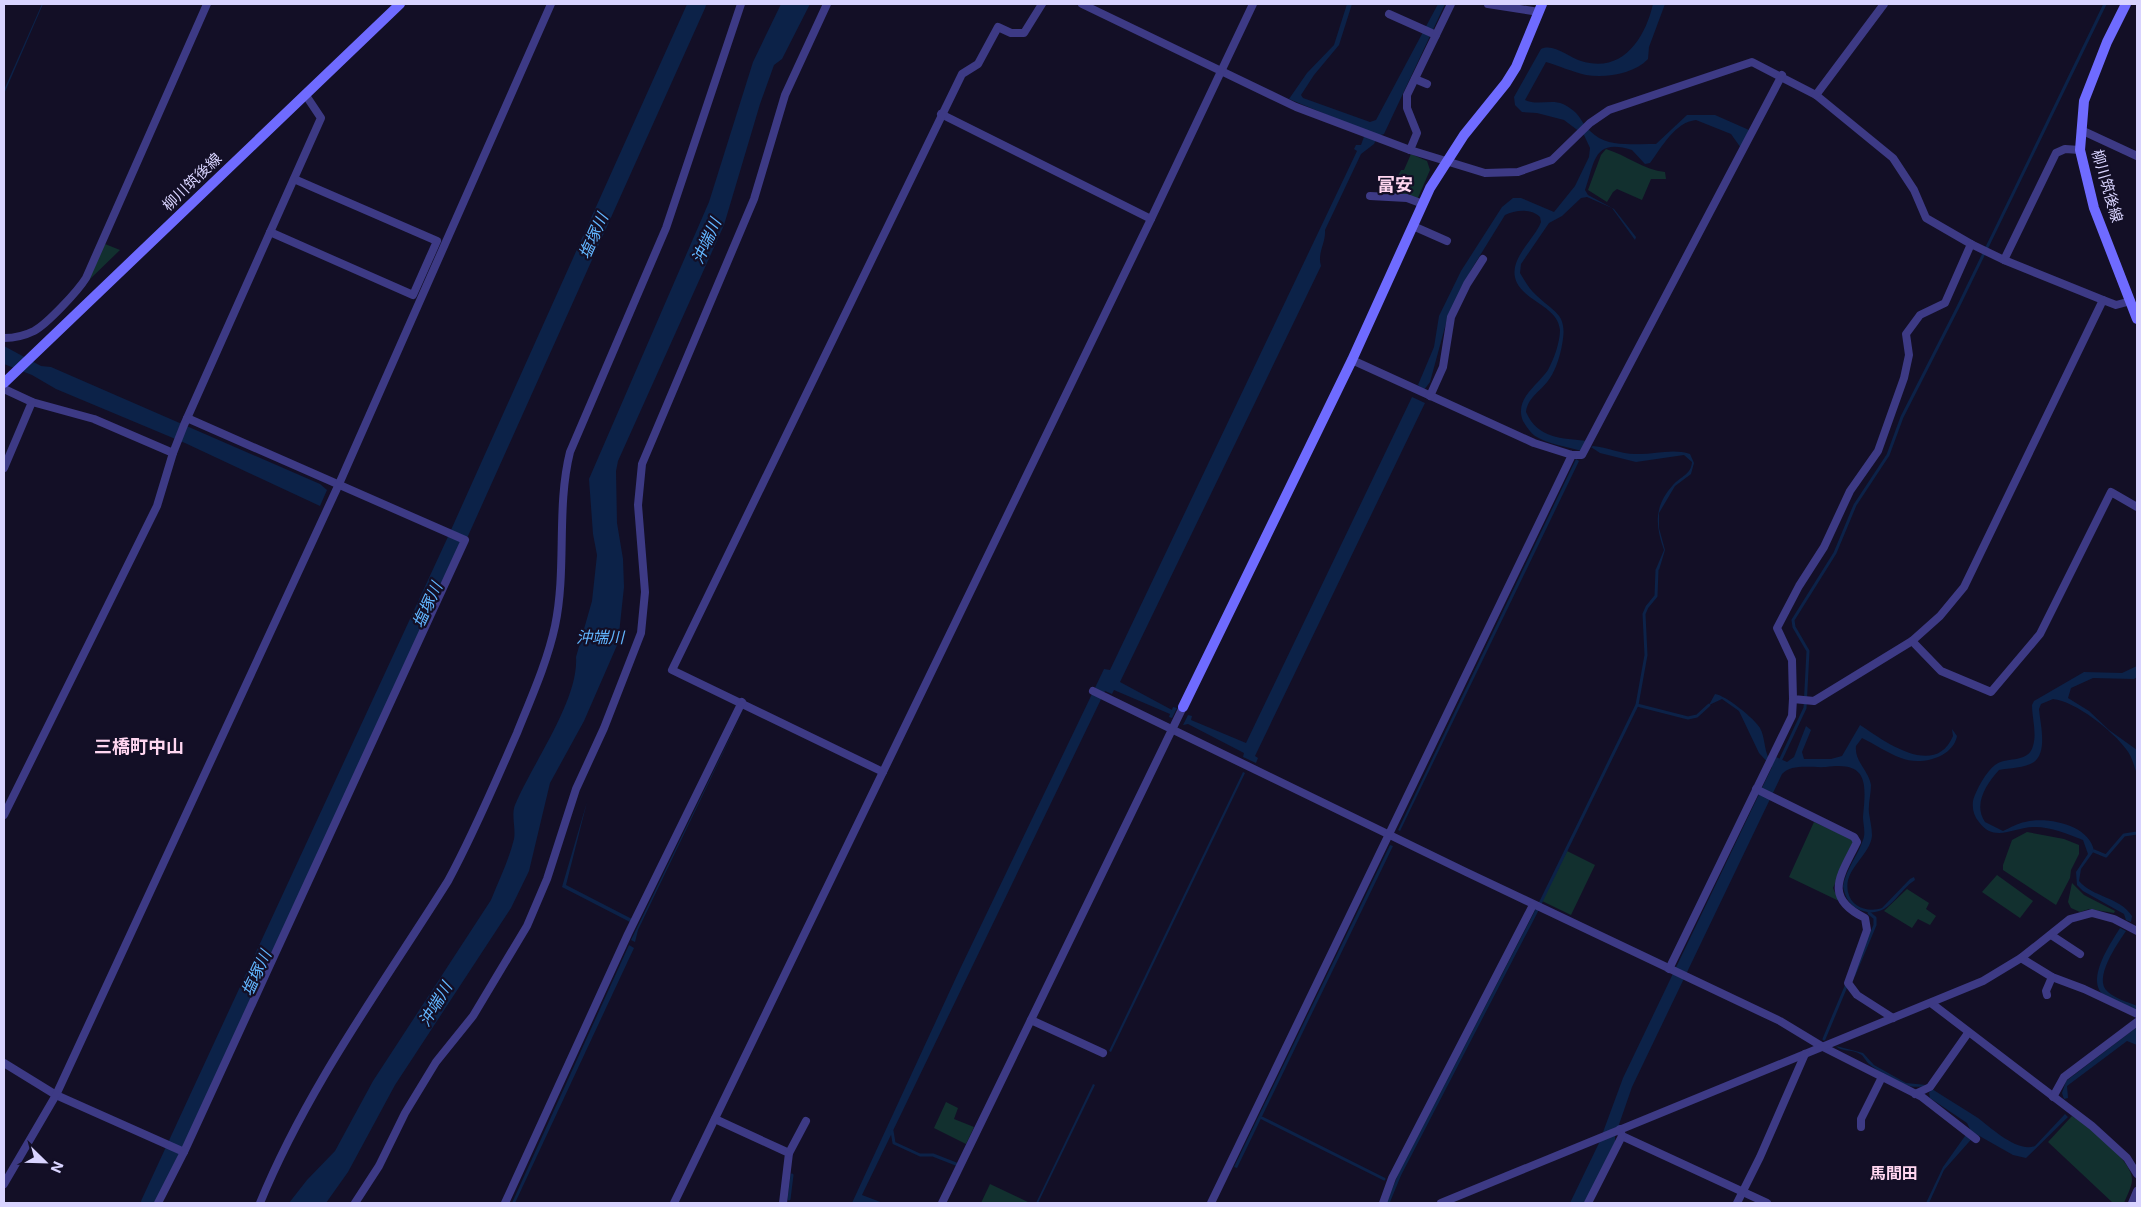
<svg xmlns="http://www.w3.org/2000/svg" width="2141" height="1207" font-family="Inter,'Noto Sans JP',sans-serif">
<style>
.green{fill:#12302f}
.water{fill:#0c2248}
.lines{fill:none;stroke-linecap:round;stroke-linejoin:round}
.stream{stroke:#0c2248;stroke-width:3}
.river{stroke:#0c2248;stroke-width:18}
.street{stroke:#3d3a85;stroke-width:8}
.secondary{stroke:#6f6bff;stroke-width:10}
.labels{text-anchor:middle;stroke-width:4.5;stroke-linejoin:round;paint-order:stroke}
.street-label{font-size:15px;fill:#d9d4ff;stroke:#130f26}
.water-label{font-size:16px;font-style:italic;fill:#62b6ff;stroke:#130f26}
.neighbourhood-label{font-size:16px;font-weight:bold;fill:#ffd6f0;stroke:#130f26}
.quarter-label{font-size:18px;font-weight:bold;fill:#ffd6f0;stroke:#130f26}
</style>
<rect width="100%" height="100%" fill="#130f26"/>
<g class="green">
<path d="M1606 149C1626 155 1644 170 1665 172L1666 179H1651L1642 200 1617 189 1613 192 1607 202 1588 190 1601 155Z"/>
<polygon points="1411,154 1427,161 1430,170 1417,200 1401,193 1390,192 1401,170 1404,170"/>
<polygon points="105,244 120,250 88,281"/>
<polygon points="1814,822 1854,840 1833,888 1839,901 1789,877"/>
<polygon points="2027,832 2064,839 2079,845 2079,854 2071,870 2070,878 2056,905 2003,870 2003,865 2012,840"/>
<polygon points="1567,851 1595,865 1571,915 1542,901"/>
<polygon points="1997,875 2033,901 2020,918 1982,892"/>
<polygon points="2072,883 2084,895 2115,911 2114,913 2089,909 2080,912 2071,908 2068,902"/>
<polygon points="1907,889 1929,903 1926,909 1936,916 1930,925 1918,919 1912,928 1884,911"/>
<polygon points="946,1102 958,1108 954,1119 974,1127 966,1144 934,1128"/>
<path d="M2072 1116C2087 1125 2135 1162 2132 1181 2131 1188 2127 1196 2124 1203H2113L2048 1142Z"/>
<polygon points="990,1184 1030,1203 981,1203"/>
</g>
<g class="water">
<polygon points="42,4 43,4 4,94 4,90"/>
<path d="M781 4H810L782 59 774 65 760 104 724 225 618 461 616 471 617 523 623 559 624 587 618 643 584 721 550 783 529 871 511 908 395 1085 348 1172 326 1203H289L307 1180 335 1151 373 1081 491 900C499 880 509 860 514 839 516 828 511 815 515 805 532 764 579 700 576 657L592 601 597 555 593 534 589 479 709 202 753 62Z"/>
<path d="M1347 4H1352L1339 45 1314 75 1301 95 1303 98 1370 122 1376 120 1438 4H1445L1384 134 1378 136 1374 144 1361 154 1325 230C1326 243 1317 253 1321 266L1120 682 1172 710 1173 707 1177 708 1172 718 1169 717 1170 714 1114 690 1112 694 1105 691 862 1195 883 1203H852L960 969 1104 669 1110 670 1357 151 1354 149 1356 145H1361L1366 131 1289 99 1307 73 1334 45Z"/>
<path d="M1653 4H1665L1649 47 1648 59C1634 74 1606 78 1586 75 1573 72 1559 66 1546 62L1525 100C1537 106 1551 99 1563 104 1582 114 1578 119 1590 131 1608 149 1633 143 1656 144L1687 115H1715L1749 130 1741 148 1731 134 1696 120C1675 122 1662 147 1650 163L1645 164 1632 150C1593 138 1595 162 1585 190L1588 195 1614 209 1636 237 1635 240 1612 208 1587 197 1581 198 1562 216 1549 223 1521 264 1520 273C1525 281 1529 289 1536 295 1556 314 1568 314 1562 345 1560 356 1556 369 1550 378 1542 391 1528 396 1526 412 1538 439 1561 438 1588 441L1582 451C1567 447 1548 444 1535 436 1530 432 1526 426 1523 421 1514 399 1537 386 1548 370 1554 359 1560 342 1560 330 1558 307 1527 302 1517 283 1506 260 1534 241 1541 222L1540 217C1531 208 1515 210 1505 215L1471 270 1448 316 1430 382 1424 390 1418 385 1434 347 1439 316 1461 271 1502 207 1513 198H1521L1554 212 1575 186 1589 157 1590 148 1584 135 1564 120 1537 113 1522 112 1515 105 1514 97 1541 49C1554 43 1568 57 1581 61 1622 74 1645 39 1653 4Z"/>
<polygon points="4,346 41,366 51,367 320,484 327,490 320,506 185,443 56,389 32,375 4,364"/>
<polygon points="1412,397 1425,403 1255,756 1258,758 1256,763 1243,757 1244,753 1188,724 1183,725 1188,715 1192,716 1191,720 1246,743"/>
<path d="M1593 446C1607 447 1621 454 1635 454 1654 455 1672 448 1690 454L1694 463 1691 474 1675 486 1659 513V528L1665 550 1659 570 1656 569 1664 550C1655 525 1654 506 1673 485 1681 476 1691 475 1692 462L1684 455 1636 462 1600 453 1591 447Z"/>
<polygon points="1576,459 1579,461 1400,831 1398,830"/>
<path d="M2137 666V677L2134 679 2093 678 2071 688 2068 698 2089 711 2109 730 2137 750V774C2134 766 2132 756 2126 749 2113 731 2075 701 2053 699L2041 704 2039 709C2040 723 2048 751 2034 762 2025 768 2009 768 1999 770 1986 784 1973 805 1985 822L2003 831C2010 828 2018 823 2025 822 2047 816 2090 825 2094 851L2081 869 2079 881C2092 897 2120 897 2132 916L2131 922 2126 920 2124 914 2083 891 2077 885 2076 872 2088 854 2083 840C2068 834 2051 827 2035 827 2015 826 1995 844 1979 822 1974 816 1972 809 1973 801 1976 790 1986 772 1995 765 2007 756 2028 764 2033 746 2037 733 2032 718 2032 705L2034 701 2084 672 2122 673Z"/>
<path d="M1715 694C1725 695 1754 718 1760 728 1765 737 1764 749 1769 759L1776 757 1787 762 1794 757 1806 726 1811 730 1802 752 1804 759H1831L1842 756 1860 725C1884 741 1935 779 1953 736L1952 729 1957 736C1953 758 1920 766 1901 758 1887 753 1875 744 1862 738L1856 746C1854 761 1869 771 1871 785 1871 794 1868 804 1869 813 1870 820 1872 828 1872 836 1870 856 1843 869 1848 892 1851 907 1868 913 1882 908L1910 879 1914 877 1915 880C1897 891 1888 921 1860 910 1849 905 1845 897 1843 886 1846 869 1858 855 1863 840 1866 833 1863 824 1863 817 1866 784 1869 761 1826 767 1812 768 1792 763 1782 774L1632 1087 1615 1136V1142L1585 1203H1570L1599 1143 1623 1078 1772 767 1759 753 1739 711 1722 699 1709 705Z"/>
<polygon points="748,701 638,930 635,942 631,940"/>
<polygon points="1243,772 1245,773 1111,1052 1109,1051"/>
<polygon points="587,802 566,885 632,919 630,922 562,887"/>
<polygon points="1390,845 1393,846 1237,1168 1234,1167"/>
<path d="M2120 928 2126 931C2118 943 2092 979 2108 992 2116 999 2128 1002 2137 1006V1011C2127 1006 2114 1002 2105 996 2084 981 2111 943 2120 928Z"/>
<polygon points="629,945 634,948 515,1203 512,1203"/>
<polygon points="2137,1027 2137,1045 2127,1041 2067,1086 2068,1098 2064,1099 2062,1093 2066,1081"/>
<path d="M1836 1046 1863 1053 1874 1065 1906 1083 1926 1085C1909 1093 1880 1073 1868 1063 1865 1060 1864 1056 1860 1054 1853 1049 1840 1052 1836 1046Z"/>
<polygon points="1093,1084 1095,1085 1038,1203 1036,1203"/>
<path d="M1932 1089C1947 1099 1963 1108 1978 1118 1991 1128 2018 1153 2035 1146L2065 1114 2068 1117 2026 1158 2013 1155 1976 1134 1944 1170 1929 1203H1926L1943 1167 1970 1129 1967 1123 1930 1098 1929 1093Z"/>
</g>
<g class="lines">
<g class="stream">
<polyline points="1637,705 1688,718 1697,716 1709,705"/>
<polyline points="1780,761 1805,708 1808,651 1794,627 1793,620 1835,553 1855,505 1888,455 1902,417 1958,307 2105,4"/>
<polyline points="2094,851 2106,856 2124,835 2137,833"/>
<polyline points="1854,975 1875,925 1875,918 1869,913"/>
<polyline points="1824,1039 1847,984"/>
<polyline points="1262,1118 1384,1179"/>
<polyline points="892,1131 894,1143 920,1155 933,1155 956,1164"/>
<polyline points="789,1199 792,1175"/>
<polyline points="1388,1203 1400,1174 1535,914 1637,705 1646,655 1644,614 1647,607 1656,596 1657,570"/>
</g>
<polyline class="river" points="150,1203 455,543 697,4"/>
<g class="street">
<polyline points="1082,4 1296,107 1410,150 1485,173 1518,172 1552,160 1590,123 1609,110 1752,62 1816,95 1893,158 1914,190 1926,218 1971,244 2004,260"/>
<polyline points="1488,4 1539,12"/>
<polyline points="1389,14 1436,35"/>
<polyline points="1415,79 1427,84"/>
<polyline points="1816,95 1884,4"/>
<polyline points="941,114 1151,219"/>
<polyline points="2081,130 2137,156"/>
<polyline points="1410,150 1417,133 1407,108 1407,95 1451,4"/>
<polyline points="2080,150 2065,149 2056,153 2004,260 2103,300"/>
<polyline points="1370,196 1407,198 1423,204"/>
<polyline points="1413,226 1447,241"/>
<polyline points="270,232 413,295 437,241 294,179"/>
<polyline points="1971,244 1945,303 1920,315 1906,334 1909,355 1904,378 1878,451 1850,491 1824,547 1799,586 1777,628 1792,660 1793,699 1814,701 1912,641 1940,616 1964,587 2103,300 2116,305 2131,301"/>
<path d="M4 338C15 338 24 336 34 331 47 324 78 291 86 278L207 4"/>
<polyline points="1352,360 1534,443 1572,455 1582,455 1782,75"/>
<polyline points="4,389 32,402 94,419 173,453"/>
<polyline points="1430,396 1443,367 1451,317 1467,284 1483,259"/>
<polyline points="4,468 32,402"/>
<polyline points="1912,641 1941,671 1991,692 2040,634 2111,492 2137,507"/>
<polyline points="1093,691 1466,872 1780,1021 1823,1047 1922,1097 1976,1139"/>
<polyline points="883,772 672,670 962,74 978,64 998,27 1011,33 1024,33 1042,4"/>
<path d="M1756 789 1854 837 1857 842C1841 875 1822 897 1865 918L1867 930 1848 983 1857 995 1893 1018"/>
<polyline points="4,815 157,506 173,453 184,425 321,118 305,94"/>
<polyline points="2051,935 2080,954"/>
<polyline points="2021,958 2052,977 2084,989 2137,1014"/>
<polyline points="1669,969 1792,716 1793,699"/>
<polyline points="2047,995 2046,991 2052,977"/>
<polyline points="1931,1003 2092,1126 2127,1158 2137,1174"/>
<polyline points="1031,1020 1103,1053"/>
<polyline points="4,1063 56,1095 184,1152 465,540 187,418"/>
<polyline points="1915,1094 1930,1087 1968,1033"/>
<polyline points="2053,1097 2064,1077 2137,1022"/>
<polyline points="715,1119 789,1153 783,1203"/>
<polyline points="1861,1127 1861,1119 1882,1077"/>
<polyline points="1620,1129 1622,1136 1767,1203"/>
<polyline points="789,1153 806,1121"/>
<polyline points="4,1184 56,1095 339,484 551,4"/>
<polyline points="158,1203 184,1152"/>
<path d="M260 1203C307 1088 382 986 448 881 474 833 495 783 517 733 531 698 547 663 555 626 567 569 556 508 570 452L666 228 741 4"/>
<polyline points="355,1203 379,1166 405,1113 436,1062 473,1016 527,926 547,879 576,789 604,728 641,633 645,592 638,505 642,464 754,199 785,95 827,4"/>
<polyline points="505,1203 628,934 742,702"/>
<polyline points="674,1203 1151,219 1253,4"/>
<polyline points="942,1203 1183,707"/>
<polyline points="1211,1203 1572,455"/>
<polyline points="1383,1203 1392,1178 1533,905"/>
<polyline points="1441,1203 1983,981 2021,958 2070,919 2092,913 2114,919 2137,931"/>
<polyline points="1588,1203 1622,1136"/>
<polyline points="1737,1203 1760,1157 1805,1054"/>
<polyline points="2132,1203 2137,1191"/>
</g>
<g class="secondary">
<polyline points="2126,4 2107,42 2084,101 2080,150 2094,208 2137,319"/>
<polyline points="4,383 400,4"/>
<polyline points="1183,707 1352,360 1430,188 1464,135 1506,83 1516,67 1542,4"/>
</g>
</g>
<g class="labels">
<g class="street-label">
<text transform="translate(192 182) rotate(-44)" y="5">柳川筑後線</text>
<text transform="translate(2107 186) rotate(74)" y="5">柳川筑後線</text>
</g>
<g class="water-label">
<text transform="translate(593 236) rotate(-66)" y="6">塩塚川</text>
<text transform="translate(706 241) rotate(-66)" y="6">沖端川</text>
<text transform="translate(427 605) rotate(-65)" y="6">塩塚川</text>
<text x="600" y="643">沖端川</text>
<text transform="translate(256 973) rotate(-65)" y="6">塩塚川</text>
<text transform="translate(435 1004) rotate(-59)" y="6">沖端川</text>
</g>
<g class="neighbourhood-label">
<text x="1894" y="1179">馬間田</text>
</g>
<g class="quarter-label">
<text x="1395" y="191">富安</text>
<text x="139" y="753">三橋町中山</text>
</g>
</g>
<rect width="2141" height="1207" fill="none" stroke="#d9d4ff" stroke-width="10"/>
<g transform="translate(45 1162) rotate(113)" stroke="#130f26" stroke-width="4" paint-order="stroke">
<path d="M0-4L9 19L0 12L-9 19Z" fill="#d9d4ff"/>
<text y="-8" font-size="14" font-weight="bold" text-anchor="middle" fill="#d9d4ff">N</text>
</g>
</svg>
